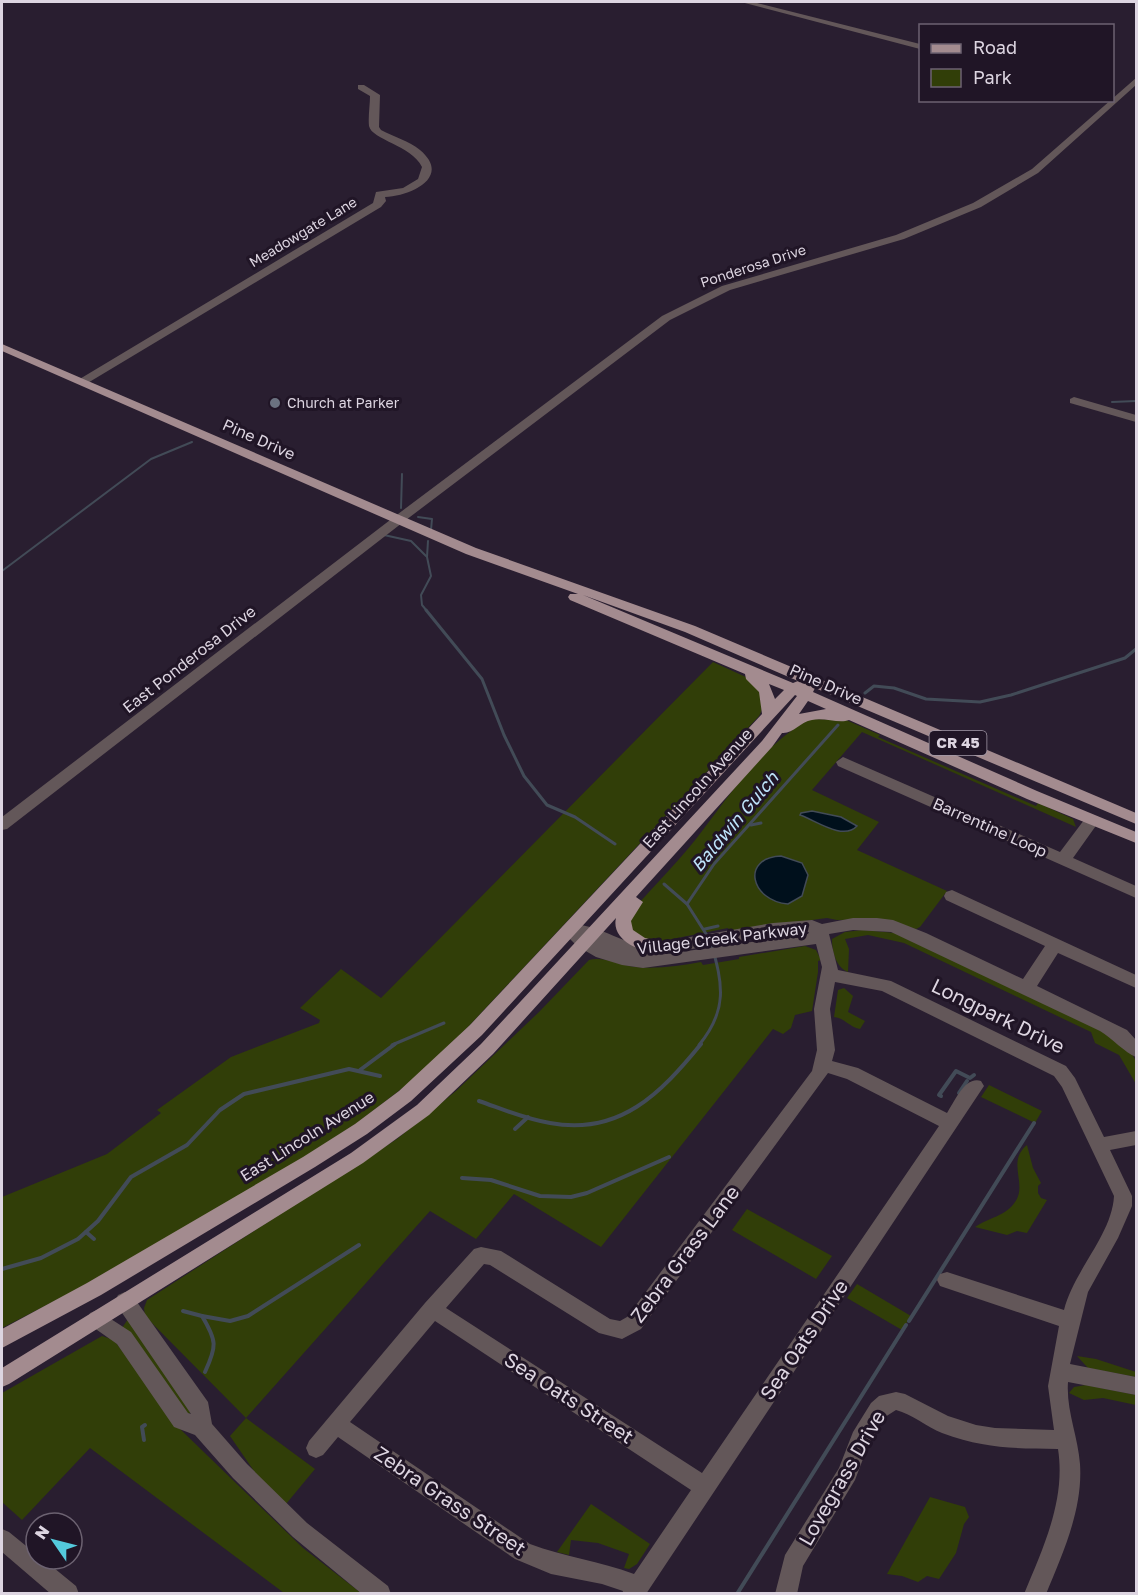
<svg xmlns="http://www.w3.org/2000/svg" width="1138" height="1595" font-family="'Golos Text',sans-serif">
<style>
.green{fill:#313e08}
.water{fill:#00101c;stroke:#424b57;stroke-width:1.5}
.lines{fill:none;stroke-linecap:round;stroke-linejoin:round}
.stream-far2{stroke:#424b57;stroke-width:2}
.stream-far1{stroke:#424b57;stroke-width:3}
.stream{stroke:#424b57;stroke-width:4}
.minor{fill:#635759;fill-rule:evenodd}
.major{fill:#a38b8f;fill-rule:evenodd}
.worship-dot{fill:#6b7280;stroke:#201526;stroke-width:2}
.labels{text-anchor:middle;stroke-width:6;stroke-linejoin:round;paint-order:stroke}
.far-street-label{font-size:14px;fill:#ddd5e1;stroke:#201526}
.far-poi-label{font-size:14px;fill:#ddd5e1;stroke:#201526;text-anchor:start}
.shield{fill:#201526;stroke:#a49ba9;stroke-width:1.5}
.shield-label{font-size:15px;font-weight:bold;fill:#ddd5e1}
.street-label{font-size:16px;fill:#ddd5e1;stroke:#201526}
.water-label{font-size:18px;font-style:italic;fill:#bee4fb;stroke:#201526}
.near-street-label{font-size:20px;fill:#ddd5e1;stroke:#201526}
</style>
<rect width="100%" height="100%" fill="#291e30"/>
<g class="green">
<polygon points="713,662 748,678 759,687 762,710 759,716 467,1028 409,1083 357,1123 292,1165 72,1292 2,1328 2,1197 107,1154 161,1113 157,1110 231,1057 319,1023 320,1020 300,1008 341,969 381,998"/>
<path d="M810 719 846 720 880 735 878 737 1036 806 1038 803 1073 819 1076 827 862 732 812 790 879 822 857 850 947 891 920 927 916 929 880 919 837 920 827 918 729 931 728 928 657 942 640 938 629 927 631 912C653 887 676 864 696 839 729 796 762 745 810 719Z"/>
<path d="M863 930 895 933 1103 1031 1132 1054 1136 1061V1084L1119 1055 1095 1043 1091 1032 904 943 868 935 845 939 849 949 848 972C836 967 832 952 832 939L845 932Z"/>
<path d="M805 946 816 950 821 960 818 961V972L812 1011 795 1015 791 1028 783 1034 773 1029 601 1247 514 1194 476 1239 430 1211 246 1418 315 1469 286 1504 256 1474 230 1436 246 1418 145 1316 144 1308 147 1300 397 1139 456 1091 539 1012 589 960C603 956 620 965 635 967 658 969 679 966 701 962L703 965 739 959V957Z"/>
<path d="M844 988 853 996 848 1012 865 1021 860 1029C849 1027 845 1018 834 1017L838 990Z"/>
<polygon points="989,1085 1042,1111 1035,1123 981,1097"/>
<path d="M1027 1145 1033 1168 1041 1183 1038 1186V1193L1041 1198 1047 1200 1027 1233 1017 1231 1007 1235 975 1227C988 1218 1006 1216 1015 1202 1028 1184 1006 1162 1027 1145Z"/>
<polygon points="747,1209 832,1256 816,1279 732,1230"/>
<polygon points="857,1284 911,1316 902,1330 847,1298"/>
<polygon points="128,1319 191,1413 187,1414 122,1328"/>
<polygon points="102,1336 114,1340 179,1428 303,1548 361,1593 284,1593 90,1448 22,1520 2,1502 2,1393"/>
<polygon points="1077,1356 1096,1359 1136,1372 1136,1377 1088,1368"/>
<polygon points="1086,1385 1136,1395 1136,1405 1103,1398 1084,1400 1069,1393 1074,1387"/>
<polygon points="930,1497 965,1507 969,1517 964,1524 956,1553 939,1579 927,1576 918,1582 902,1576 887,1574"/>
<polygon points="591,1504 650,1544 637,1564 629,1569 624,1568 629,1554 598,1543 571,1540 569,1555 557,1552"/>
</g>
<g class="water">
<path d="M812 811 841 817 857 826C843 841 815 820 800 815L801 813Z"/>
<path d="M781 856 802 863 808 875 802 896 788 904C751 901 740 858 781 856Z"/>
</g>
<g class="lines">
<g class="stream-far2">
<polyline points="1112,402 1136,401"/>
<polyline points="401,508 402,474"/>
<polyline points="418,517 432,519 431,530"/>
<polyline points="384,535 411,541 426,556"/>
<polyline points="2,571 151,459 192,442"/>
<polyline points="427,611 422,605 421,595 431,576 427,557 428,541"/>
</g>
<g class="stream-far1">
<polyline points="426,610 482,679 504,735 524,776 547,805 575,817 615,844"/>
<polyline points="865,693 874,686 894,688 926,699 980,702 1011,695 1125,658 1136,649"/>
<polyline points="751,825 761,823"/>
<polyline points="664,884 687,904 708,937"/>
<polyline points="687,904 714,864 838,725"/>
<polyline points="705,929 718,926"/>
<polyline points="392,1045 444,1023"/>
<path d="M699 1045C728 1010 723 984 711 943"/>
</g>
<g class="stream">
<polyline points="360,1070 395,1044"/>
<polyline points="959,1093 967,1081"/>
<polyline points="941,1096 939,1095 956,1071 970,1078 974,1075"/>
<path d="M479 1101C502 1109 525 1119 550 1123 620 1136 661 1093 701 1044"/>
<polyline points="515,1129 528,1117"/>
<polyline points="462,1178 491,1180 540,1196 571,1197 587,1193 669,1157"/>
<polyline points="86,1232 94,1239"/>
<polyline points="2,1269 41,1258 78,1239 98,1221 131,1177 187,1145 220,1110 244,1094 349,1069 380,1076"/>
<path d="M183 1311 202 1316C217 1341 217 1346 205 1372"/>
<polyline points="202,1316 230,1321 248,1316 359,1245"/>
<polyline points="909,1321 1034,1123"/>
<polyline points="144,1440 142,1427 145,1425"/>
<polyline points="737,1594 906,1325"/>
</g>
<g class="minor">
<polygon points="741,2 753,2 920,44 920,49"/>
<polygon points="1136,78 1136,85 1038,173 981,207 904,239 730,290 670,320 402,523 7,829 2,830 2,817 394,517 662,316 722,286 896,235 973,203 1032,169"/>
<path d="M358 85H364L380 95 379 127 381 130C394 137 409 141 420 150 452 177 411 196 385 197L386 201 381 207 86 384H78V380L373 203 376 192 403 188 418 179 422 167C411 145 372 140 369 126 368 117 370 105 370 96L358 89Z"/>
<polygon points="1074,397 1136,415 1136,422 1070,403 1070,399"/>
<polygon points="843,757 1060,852 1087,816 1097,816 1100,820 1073,858 1136,886 1136,898 838,766 836,762"/>
<path d="M952 890 1136 975V988L1058 953 1037 986 1127 1030 1136 1040V1057C1125 1053 1112 1038 1100 1031L891 932 853 930 829 934 838 970 891 981 1066 1066 1075 1078 1104 1137 1136 1131V1145L1110 1150 1132 1196V1206L1118 1238 1088 1292 1070 1364 1136 1377V1395L1068 1382C1066 1410 1078 1436 1080 1464 1083 1509 1063 1553 1046 1594H1024C1043 1548 1066 1500 1058 1449 1012 1448 986 1449 942 1433 927 1427 912 1414 896 1410L885 1417 869 1443 855 1480 803 1566 797 1594H775L785 1555 839 1468 853 1432 871 1403 879 1396 896 1392 905 1394 948 1416 976 1425 995 1428 1054 1430 1048 1386 1059 1326 940 1286 937 1280 940 1274 947 1272 1064 1310C1074 1270 1112 1235 1114 1196L1062 1087 1054 1076 882 991 835 982 830 1009 835 1050 832 1061 858 1068 947 1113C955 1101 965 1076 981 1081L984 1086 646 1594H622L623 1591 602 1584 551 1574 515 1559 338 1437 323 1455 316 1458 309 1455 306 1448 309 1441 425 1303 474 1249 481 1247 501 1251 610 1319 620 1321 627 1317 812 1071 817 1050 814 1009 822 967 816 944 643 968 622 965 596 957 577 946 561 930 563 926C588 918 618 942 643 945L773 923 812 920 822 924 853 918H877L893 920 926 933 1023 979 1045 946 946 900 944 896 946 892ZM809 932 808 934 651 956 773 935ZM828 1073 847 1079 939 1126 702 1473 446 1308 484 1264 490 1265 599 1333 622 1339 641 1329ZM435 1321 691 1490 634 1574C600 1561 564 1557 530 1544L350 1422Z"/>
<polygon points="125,1292 132,1295 208,1402 212,1424 247,1464 307,1523 388,1586 391,1594 362,1594 293,1537 233,1478 195,1435 174,1427 117,1344 90,1325 87,1319 90,1313 97,1310 131,1332 188,1413 191,1414 118,1307 115,1301 118,1295"/>
<polygon points="2,1529 9,1532 36,1554 36,1559 43,1559 76,1586 79,1594 51,1594 2,1552"/>
</g>
<path class="major" d="M2 344 476 548 695 626 1136 813V824L815 688 813 692 1037 791 1136 832V843L1027 799 849 720C839 724 824 717 812 720 800 722 793 734 782 733L772 747 636 897 643 902 631 921 633 930 645 938 669 943 671 947 669 951C649 957 610 943 616 918L493 1054 429 1115 363 1163 9 1384 2 1387V1368L351 1153 417 1105 481 1044 762 741 797 696 795 695 482 1035 411 1101 367 1134 315 1167 101 1295 2 1348V1329L87 1283 303 1157 355 1124 399 1091 470 1025 762 714 759 692 746 679 745 674 570 600 568 597 570 594H578L466 554 2 351ZM583 595 685 632 798 681 793 683ZM769 684 784 690 775 699ZM808 701 826 709 799 714Z"/>
</g>
<circle class="worship-dot" cx="275" cy="403" r="6"/>
<g class="labels">
<g class="far-street-label">
<text transform="translate(303 232) rotate(-31)" y="5">Meadowgate Lane</text>
<text transform="translate(753 266) rotate(-18)" y="5">Ponderosa Drive</text>
</g>
<g class="far-poi-label">
<text x="287" y="408">Church at Parker</text>
</g>
<rect class="shield" x="929.5" y="731" width="57" height="24" rx="4.5"/>
<g class="shield-label">
<text x="958" y="748">CR 45</text>
</g>
<g class="street-label">
<text transform="translate(259 439) rotate(24)" y="6">Pine Drive</text>
<text transform="translate(189 659) rotate(-38)" y="6">East Ponderosa Drive</text>
<text transform="translate(826 684) rotate(24)" y="6">Pine Drive</text>
<text transform="translate(697 788) rotate(-48)" y="6">East Lincoln Avenue</text>
<text transform="translate(990 827) rotate(24)" y="6">Barrentine Loop</text>
<text transform="translate(722 938) rotate(-7)" y="6">Village Creek Parkway</text>
<text transform="translate(307 1136) rotate(-32)" y="6">East Lincoln Avenue</text>
</g>
<g class="water-label">
<text transform="translate(735 822) rotate(-50)" y="6">Baldwin Gulch</text>
</g>
<g class="near-street-label">
<text transform="translate(998 1016) rotate(26)" y="7">Longpark Drive</text>
<text transform="translate(685 1254) rotate(-53)" y="7">Zebra Grass Lane</text>
<text transform="translate(804 1340) rotate(-56)" y="7">Sea Oats Drive</text>
<text transform="translate(569 1398) rotate(33)" y="7">Sea Oats Street</text>
<text transform="translate(842 1478) rotate(-60)" y="7">Lovegrass Drive</text>
<text transform="translate(450 1501) rotate(34)" y="7">Zebra Grass Street</text>
</g>
</g>
<rect width="1138" height="1595" fill="none" stroke="#ddd5e1" stroke-width="6"/>
<rect x="919" y="24" width="195" height="78" fill="#201526" stroke="#6c6271" stroke-width="1.5"/>
<rect x="931" y="44" width="30" height="9" fill="#a38b8f" stroke="#6c6271" stroke-width="1.5"/>
<text x="973" y="54" font-size="18" fill="#ddd5e1">Road</text>
<rect x="931" y="69" width="30" height="18" fill="#313e08" stroke="#6c6271" stroke-width="1.5"/>
<text x="973" y="84" font-size="18" fill="#ddd5e1">Park</text>
<g transform="translate(54 1541) rotate(305)"><circle r="28" fill="#201526" stroke="#6c6271" stroke-width="1.5"/>
<path d="M0-4.5L10 22L0 15L-10 22Z" fill="#54cadc"/>
<text y="-9" font-size="16" font-weight="bold" text-anchor="middle" fill="#ddd5e1">N</text>
</g>
</svg>
